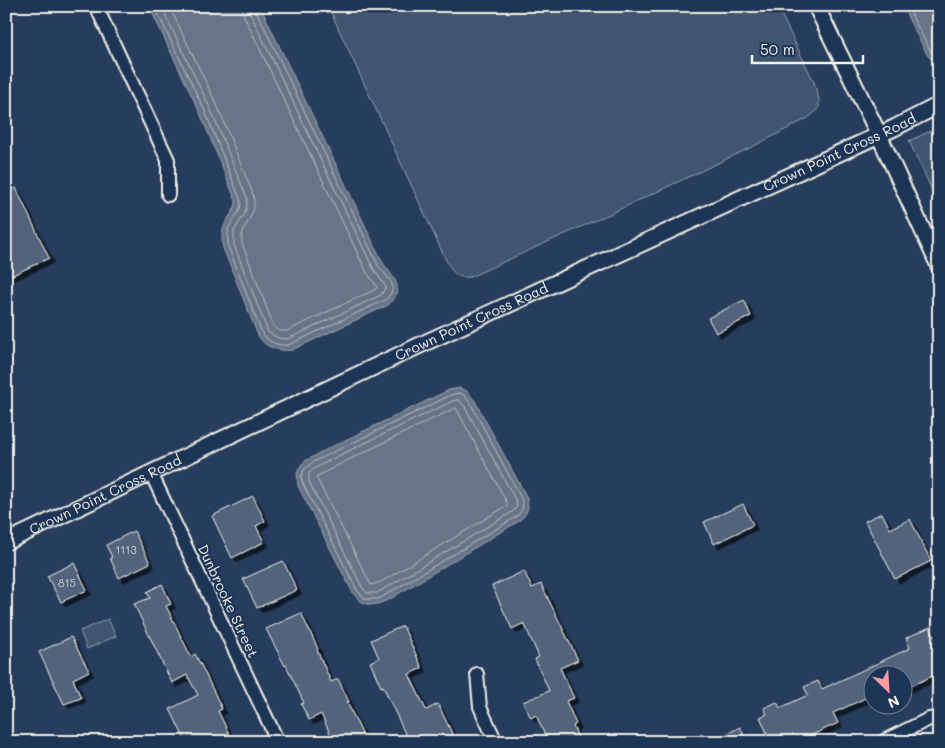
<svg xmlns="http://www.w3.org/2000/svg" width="945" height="748" font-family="Mali,sans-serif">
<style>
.green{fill:#40546f;stroke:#9aa2ac}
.water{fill:#677588;stroke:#9fa7ae}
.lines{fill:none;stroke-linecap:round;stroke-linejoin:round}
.shore{stroke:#bcbfc2;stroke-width:1}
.building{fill:#52647b;stroke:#f4f1e8;filter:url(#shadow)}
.minor-casing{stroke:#f4f1e8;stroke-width:16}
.tertiary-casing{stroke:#f4f1e8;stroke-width:19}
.minor{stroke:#1d3557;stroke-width:12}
.tertiary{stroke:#1d3557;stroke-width:15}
.labels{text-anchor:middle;stroke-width:4.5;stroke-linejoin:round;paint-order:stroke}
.number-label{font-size:11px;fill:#cccecd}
.street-label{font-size:14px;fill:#f4f1e8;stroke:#1d3557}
</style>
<defs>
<filter id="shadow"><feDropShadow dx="4.5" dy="4.5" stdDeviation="0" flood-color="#0009"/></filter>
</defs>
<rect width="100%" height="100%" fill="#263d5d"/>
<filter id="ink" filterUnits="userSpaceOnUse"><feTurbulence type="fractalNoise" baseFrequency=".02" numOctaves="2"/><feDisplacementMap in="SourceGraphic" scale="10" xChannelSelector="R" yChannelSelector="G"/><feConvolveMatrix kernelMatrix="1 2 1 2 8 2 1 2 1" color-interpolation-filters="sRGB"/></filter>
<g filter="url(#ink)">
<g class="green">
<path d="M328 6H777L814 82 819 99V107L814 113 808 118 756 145 614 212 470 277C455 279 453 272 446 260Z"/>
<polygon points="939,127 939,205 909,141"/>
<polygon points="108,619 116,636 87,649 80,631"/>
</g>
<g class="water">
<path d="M149 6H260L383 263C394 279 406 288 388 305L292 350C278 352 263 347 257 333L223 248C222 241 221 234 224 227 227 217 236 211 236 201L200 113Z"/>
<polygon points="904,6 939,6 939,58 931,59 928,56 908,18"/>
<path d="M459 388 467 391 475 401 526 496C530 507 528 513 519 521L390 599C374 607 364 608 353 593L298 486 297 473 301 465 305 461 335 445 449 390Z"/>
</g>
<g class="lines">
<g class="shore">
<path d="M154 6 205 111 240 199 241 205 239 211 228 229V246L261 331C267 342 277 346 288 345L385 300C401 286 387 278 378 265L256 10V6"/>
<polyline points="161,6 210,108 247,198 247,205 245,213 234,231 234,245 268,332 278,338 288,339 381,295 386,287 373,268 250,13 249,6"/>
<path d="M169 6 217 105 253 194C259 218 239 224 242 243L274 327 280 331H287L376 289 377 287 366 271 244 16 242 6"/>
<polyline points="909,6 912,16 931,52 939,53"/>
<path d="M459 393 464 395 471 404 521 498C524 507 523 511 516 517L387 594 379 599H365L357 590 303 484 301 478 303 471 313 462 451 395Z"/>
<polygon points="459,400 465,407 516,501 517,507 512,512 384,589 377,593 367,593 362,587 309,482 309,473 317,467 340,455 453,401"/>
<polygon points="456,408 508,505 381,582 371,585 316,477 344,462"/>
</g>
</g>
<g class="building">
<polygon points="16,188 49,258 6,278 6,192"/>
<polygon points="744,300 751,316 716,333 708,318"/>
<polygon points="253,496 265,521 256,526 264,542 232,558 212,516"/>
<polygon points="743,504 753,525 714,544 704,522"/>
<polygon points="882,513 890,529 910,519 931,561 895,579 865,521"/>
<polygon points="134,531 150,563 119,578 110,558 112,557 106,545"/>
<polygon points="283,561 297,590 257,608 243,579"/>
<polygon points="74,563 87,590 61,602 47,576"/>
<polygon points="524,571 532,588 541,584 578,660 560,668 574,698 566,701 576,724 573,726 580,742 548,742 536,715 531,718 523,702 549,691 535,659 539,657 524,623 512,629 492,586"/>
<polygon points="162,584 171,604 166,606 191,657 195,654 203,669 222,709 218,711 233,742 186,742 170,709 198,695 187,675 172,683 134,604 150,598 147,592"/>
<polygon points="301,613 318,649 317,650 331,682 338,679 349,702 347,702 366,742 334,742 321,714 309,720 301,704 304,703 286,665 285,666 266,629"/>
<polygon points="403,626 422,668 409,674 426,710 438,704 456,742 409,742 383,686 381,687 370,662 379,658 371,640"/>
<polygon points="930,627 935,637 939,635 939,673 902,690 902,676 872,676 872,695 833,713 838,723 797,742 771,742 760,717 767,714 764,708 777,702 780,708 808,695 804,687 818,681 822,689 910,648 906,638"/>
<polygon points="71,637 89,671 73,679 81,698 64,704 39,652"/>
<polygon points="740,727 748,742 711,742"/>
</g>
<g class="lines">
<g class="minor-casing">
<g id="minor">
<polyline points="96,6 168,160 168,195"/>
<polyline points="151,473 278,742"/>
<polyline points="477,674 480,707 496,742"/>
<polyline points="882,742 929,719 939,718"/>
</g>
</g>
<g class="tertiary-casing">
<g id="tertiary">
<polyline points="816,6 879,135 939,266"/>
<path id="s1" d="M6 542 418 346 894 128 939 105"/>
</g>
</g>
<use href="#minor" class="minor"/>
<use href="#tertiary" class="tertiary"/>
</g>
</g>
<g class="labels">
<g class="number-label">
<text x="126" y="554">1113</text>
<text x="67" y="587">815</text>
</g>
<g class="street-label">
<text dy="5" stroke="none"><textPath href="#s1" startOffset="920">Crown Point Cross Road</textPath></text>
<text dy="5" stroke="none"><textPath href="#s1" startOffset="515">Crown Point Cross Road</textPath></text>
<text dy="5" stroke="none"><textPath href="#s1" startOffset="110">Crown Point Cross Road</textPath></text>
<text transform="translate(228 601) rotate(65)" y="5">Dunbrooke Street</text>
</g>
</g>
<rect width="945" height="748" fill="none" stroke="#1d3557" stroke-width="25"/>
<rect x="12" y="12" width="920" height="723" fill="none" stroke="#f4f1e8" stroke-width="2" filter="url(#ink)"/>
<g transform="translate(888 690) rotate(155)"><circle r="24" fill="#1d3557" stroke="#738091"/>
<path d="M0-4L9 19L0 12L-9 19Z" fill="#ff9aa2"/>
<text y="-8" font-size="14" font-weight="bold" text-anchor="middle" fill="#f4f1e8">N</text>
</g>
<path d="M752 55v8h111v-8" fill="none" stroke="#f4f1e8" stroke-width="2.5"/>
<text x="760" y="55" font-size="15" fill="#f4f1e8" stroke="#1d3557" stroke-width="4" paint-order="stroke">50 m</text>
</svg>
